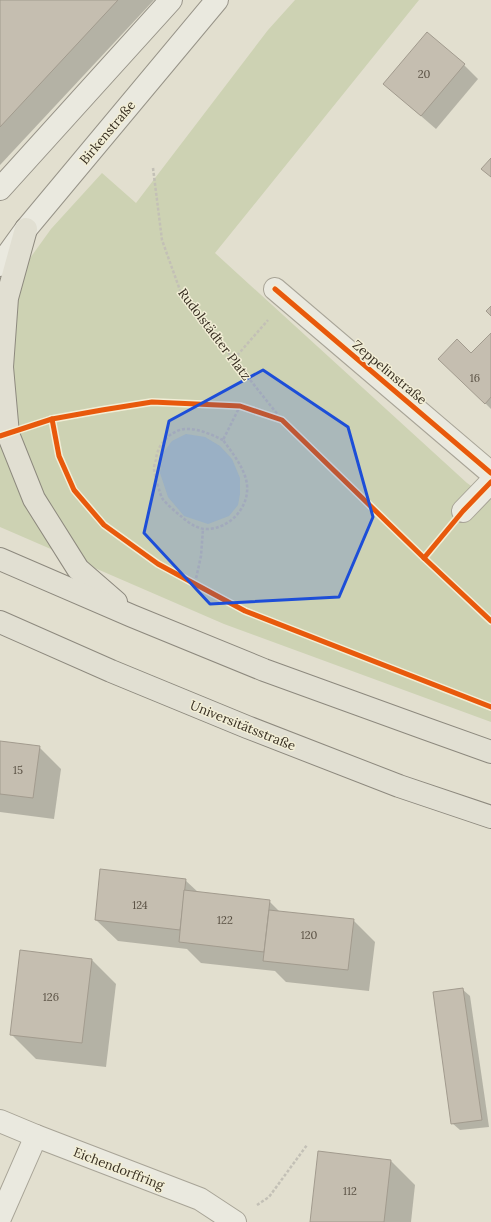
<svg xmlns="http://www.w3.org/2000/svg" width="491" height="1222" font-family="Lora,serif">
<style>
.green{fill:#cdd2b3}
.water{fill:#b9c8c1}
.shadow{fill:#0003}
.building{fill:#c5beb0;stroke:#a29b8e}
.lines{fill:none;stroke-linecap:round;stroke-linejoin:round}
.street-casing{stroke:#a8a497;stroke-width:24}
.secondary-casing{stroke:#979388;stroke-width:24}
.primary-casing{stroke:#8d897e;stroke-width:24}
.path{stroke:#c3c0b6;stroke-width:2.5;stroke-dasharray:3 2;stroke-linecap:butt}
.street{stroke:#eae9df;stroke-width:22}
.secondary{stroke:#eae9df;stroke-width:22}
.primary{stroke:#e1dfd2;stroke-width:22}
.cycleway-casing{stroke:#f2eed6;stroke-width:8}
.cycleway{stroke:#e8590c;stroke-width:5}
.marked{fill:#1d4ed8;fill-opacity:0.2;stroke:#1d4ed8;stroke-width:3;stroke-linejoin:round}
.labels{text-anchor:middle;stroke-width:3;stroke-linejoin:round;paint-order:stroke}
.number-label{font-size:11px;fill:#5a5144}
.street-label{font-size:13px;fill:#362d20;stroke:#f2eed6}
</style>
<rect width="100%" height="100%" fill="#e2dfcf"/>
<polygon class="green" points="295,0 419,0 215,253 467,483 491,500 491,722 224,624 0,527 0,300 51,229 102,173 136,203 268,30"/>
<polygon class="water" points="186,434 205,437 220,446 232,459 240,478 240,494 238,505 229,516 208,524 184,516 168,497 160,473 163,453 172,441"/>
<g class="shadow">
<polygon points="0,0 154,0 0,165"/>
<polygon points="427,34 464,65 478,79 436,129 399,97 385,83"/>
<polygon points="491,334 491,409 454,372"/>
<polygon points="0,742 39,747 61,769 54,819 0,812"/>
<polygon points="185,880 199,893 269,901 280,912 353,920 375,942 369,991 286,982 275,971 201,963 187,949 118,941 96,920"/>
<polygon points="92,960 116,984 106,1067 36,1059 11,1034"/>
<polygon points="462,989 470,996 489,1127 460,1130 452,1123"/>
<polygon points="391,1161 415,1185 411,1222 311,1222"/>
</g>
<g class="building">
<polygon points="0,0 118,0 0,127"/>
<polygon points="427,32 465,64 421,116 383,84"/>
<polygon points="491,158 491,177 481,169"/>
<polygon points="491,306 491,316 486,311"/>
<polygon points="491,333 491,397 485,404 438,359 457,339 471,353"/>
<polygon points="0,741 40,746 33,798 0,794"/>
<polygon points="100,869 186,879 180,930 95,920"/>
<polygon points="184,890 270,900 264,952 179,942"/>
<polygon points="269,910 354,919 348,970 263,961"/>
<polygon points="20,950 92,959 82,1043 10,1035"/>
<polygon points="463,988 482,1120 451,1124 433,992"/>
<polygon points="318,1151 391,1160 384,1222 310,1222"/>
</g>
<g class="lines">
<g class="street-casing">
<g id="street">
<polyline points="275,289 491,473"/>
<polyline points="463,511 491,482"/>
<polyline points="0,1121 36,1136 200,1199 235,1222"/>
<polyline points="0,1218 36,1136"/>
</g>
</g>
<g class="secondary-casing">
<g id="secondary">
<polyline points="0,189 171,0"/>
<polyline points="0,265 26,229 217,0"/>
</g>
</g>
<g class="primary-casing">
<g id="primary">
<polyline points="26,229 7,298 2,367 8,434 34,499 78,569 116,602"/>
<polyline points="0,559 132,616 264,670 424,728 491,752"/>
<polyline points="0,622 111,671 247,727 399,786 491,817"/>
</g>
</g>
<g class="path">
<polyline points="153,168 162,240 181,293 282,420"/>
<polyline points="234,359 268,320"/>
<path d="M223 440C212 435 200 429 188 429 176 428 162 439 158 451 157 454 156 457 156 460 155 462 154 466 154 469 154 473 160 494 162 498 166 504 177 513 182 517 190 524 199 530 209 529 234 527 254 501 245 476 240 462 231 451 223 440L240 406"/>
<polyline points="195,583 201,556 203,529"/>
<polyline points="257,1205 269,1197 307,1145"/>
</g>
<use href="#street" class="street"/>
<use href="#secondary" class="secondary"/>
<use href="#primary" class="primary"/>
<g class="cycleway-casing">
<g id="cycleway">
<polyline points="275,289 491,473"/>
<polyline points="52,419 59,456 74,490 104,525 158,564 245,611 491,707"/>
<polyline points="0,436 52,419 102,410 152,402 240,406 282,420 424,558 491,621"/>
<polyline points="424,558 463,511 491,482"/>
</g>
</g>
<use href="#cycleway" class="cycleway"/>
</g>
<path class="marked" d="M263 370 348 427 373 517 339 597 210 604 144 533 169 421Z"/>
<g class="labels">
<g class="number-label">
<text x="424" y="78">20</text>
<text x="475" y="382">16</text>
<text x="18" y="774">15</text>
<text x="140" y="909">124</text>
<text x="225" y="924">122</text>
<text x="309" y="939">120</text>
<text x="51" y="1001">126</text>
<text x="350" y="1195">112</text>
</g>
<g class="street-label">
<text transform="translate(107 132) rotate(-50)" y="5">Birkenstraße</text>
<text transform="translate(215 334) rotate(53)" y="5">Rudolstädter Platz</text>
<text transform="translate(390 372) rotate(40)" y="5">Zeppelinstraße</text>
<text transform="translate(243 725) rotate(22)" y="5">Universitätsstraße</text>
<text transform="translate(119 1168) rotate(21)" y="5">Eichendorffring</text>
</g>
</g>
</svg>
